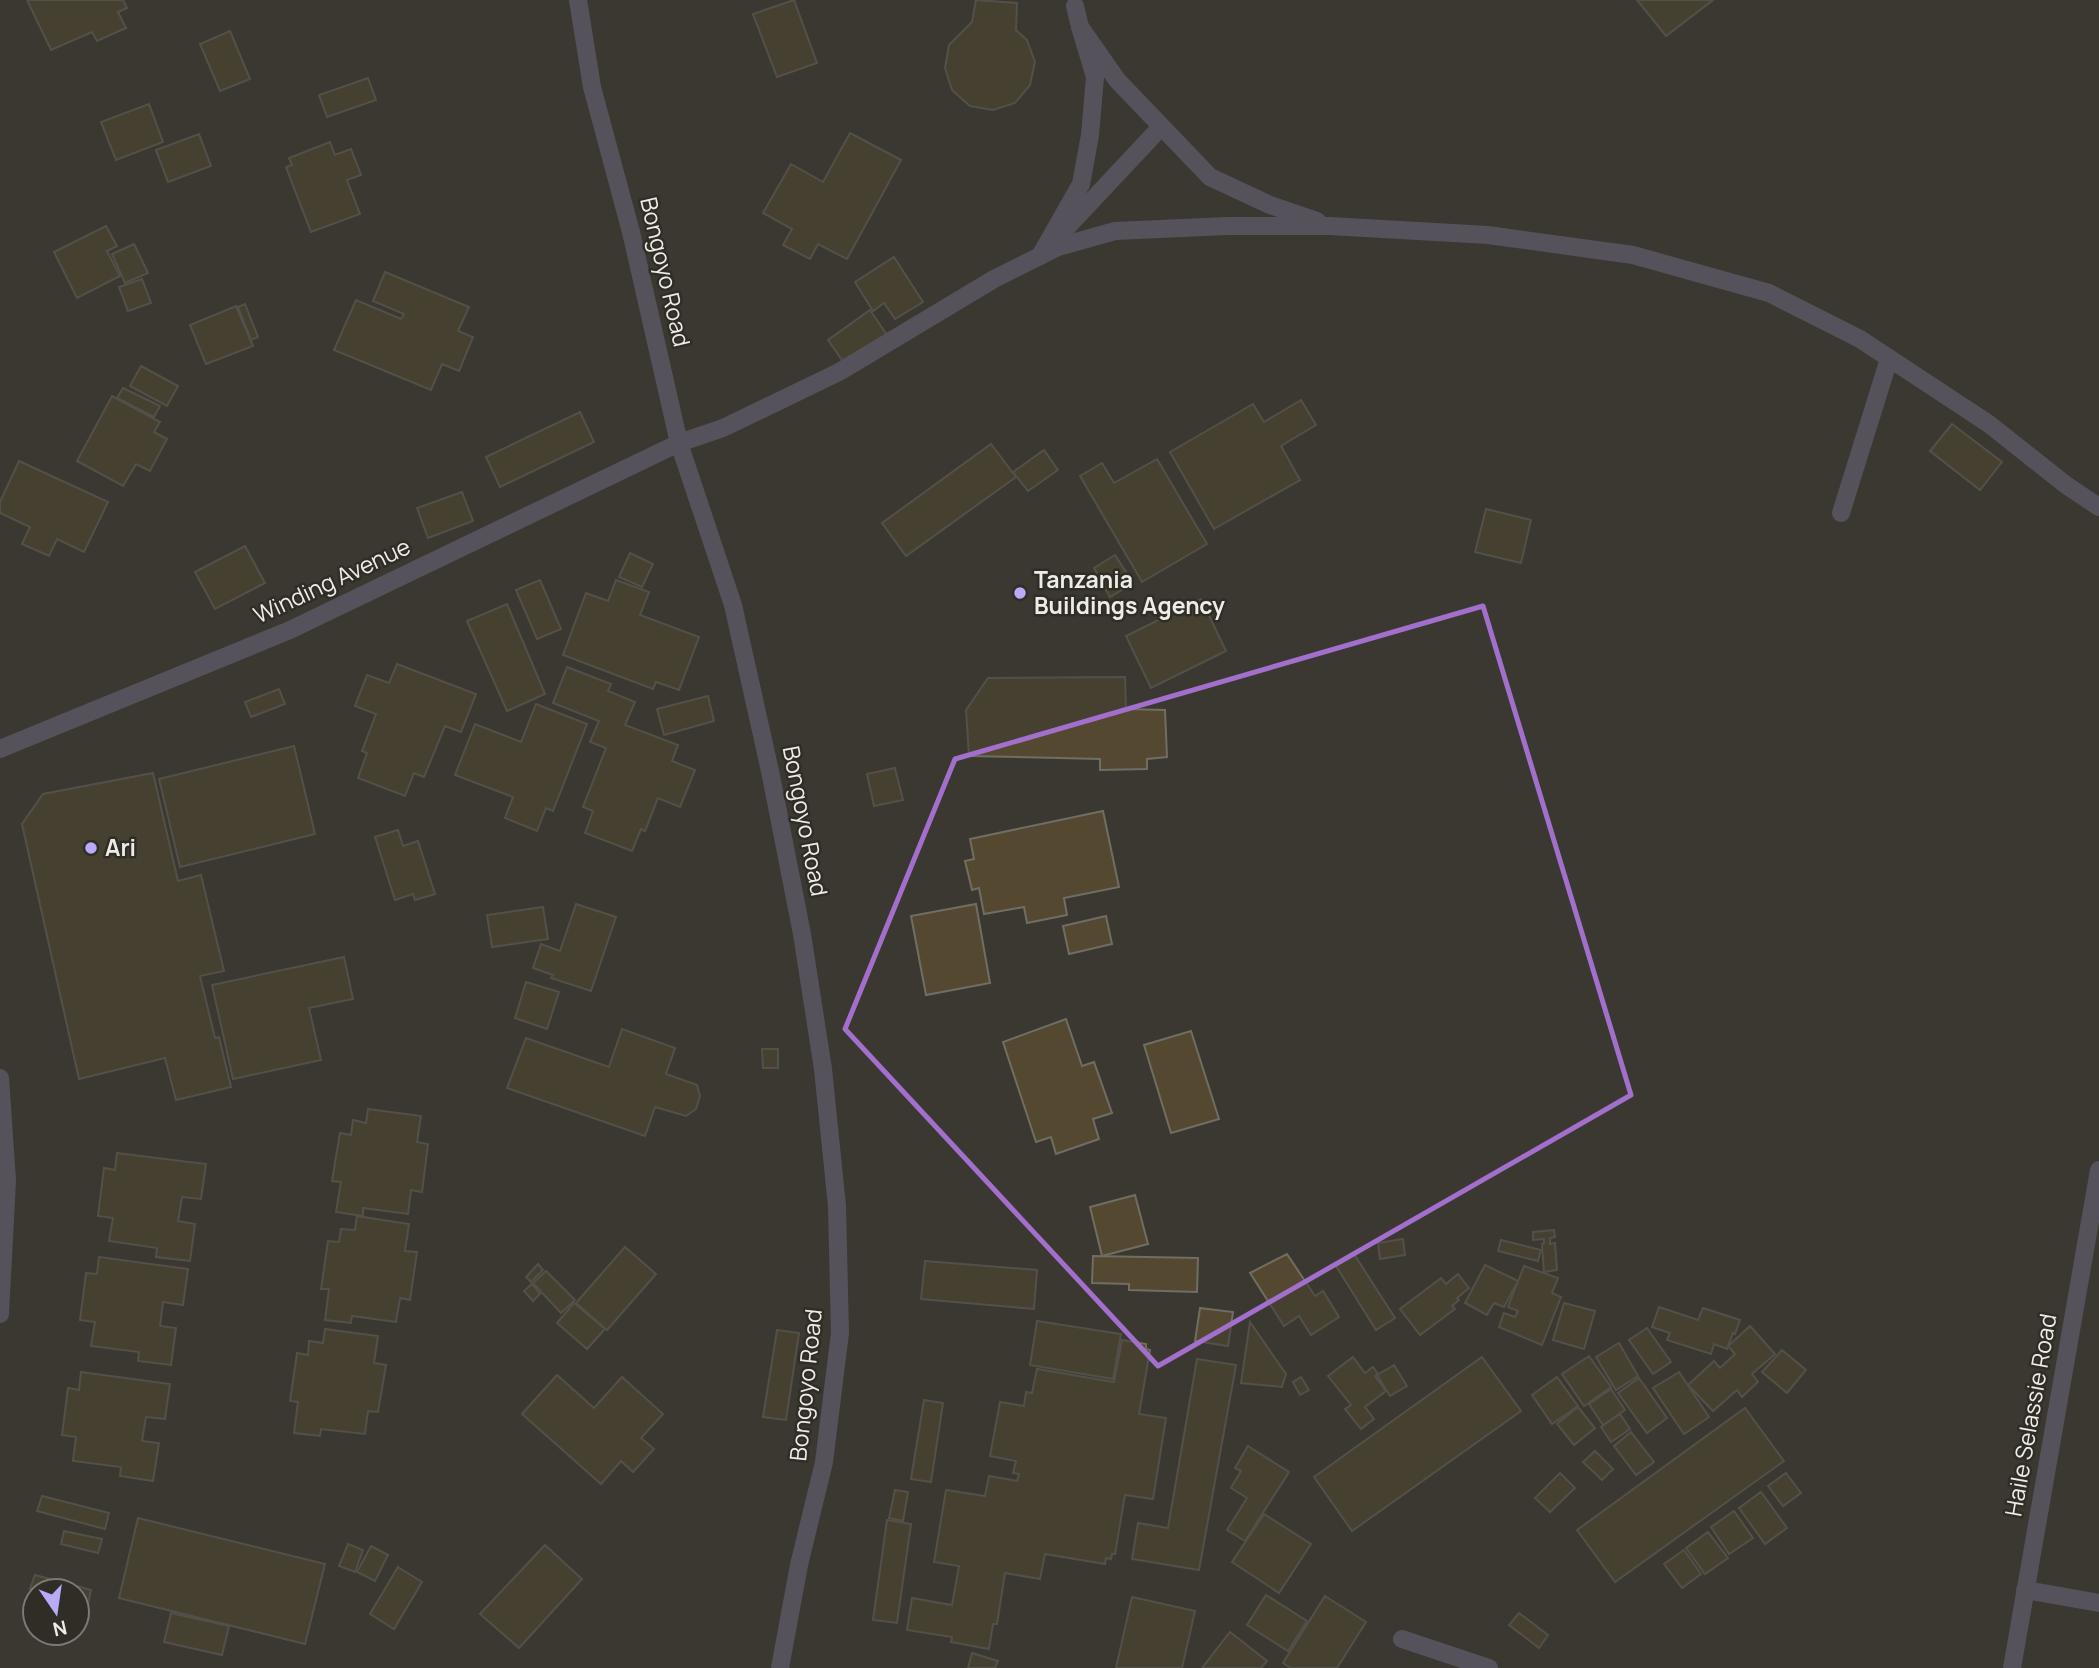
<svg xmlns="http://www.w3.org/2000/svg" width="2099" height="1668" font-family="Manrope,sans-serif">
<style>
.building{fill:#544930;stroke:#706d65;stroke-width:2}
.lines{fill:none;stroke-linecap:round;stroke-linejoin:round}
.minor{stroke:#76718f;stroke-width:18}
.marked{fill:none;stroke:#a36fcd;stroke-width:5;stroke-linejoin:round}
.poi-dot{fill:#b9abf7;stroke:#302d27;stroke-width:2.5}
.labels{text-anchor:middle;stroke-width:5;stroke-linejoin:round;paint-order:stroke}
.street-label{font-size:23px;fill:#eeece7;stroke:#302d27}
.poi-label{font-size:23px;font-weight:bold;fill:#eeece7;stroke:#302d27;text-anchor:start}
</style>
<rect width="100%" height="100%" fill="#3b3831"/>
<g class="building">
<polygon points="27,0 123,0 127,8 118,12 126,28 97,41 92,32 51,50"/>
<polygon points="794,0 817,63 777,77 753,14"/>
<polygon points="976,0 1017,3 1016,30 1027,40 1035,62 1030,85 1015,103 993,110 970,106 952,90 945,68 949,45 972,22"/>
<polygon points="1637,0 1713,0 1666,36"/>
<polygon points="230,31 250,79 220,91 200,44"/>
<polygon points="368,78 376,100 327,117 319,95"/>
<polygon points="149,104 163,142 116,160 101,122"/>
<polygon points="850,133 901,160 847,259 818,244 810,259 783,245 792,229 763,213 791,164 823,182"/>
<polygon points="199,134 211,166 168,182 156,150"/>
<polygon points="330,142 335,155 351,149 361,175 347,180 360,214 311,232 286,167 292,165 289,158"/>
<polygon points="106,226 117,246 107,251 120,276 77,298 54,252"/>
<polygon points="134,244 148,273 125,283 112,254"/>
<polygon points="894,257 923,302 895,319 884,303 873,311 855,282"/>
<polygon points="385,272 469,307 458,331 473,337 459,371 442,364 431,390 334,350 356,300 401,319 404,314 373,301"/>
<polygon points="142,279 151,303 128,311 119,287"/>
<polygon points="245,304 258,337 251,340 238,307"/>
<polygon points="236,306 253,346 206,364 190,325"/>
<polygon points="870,310 889,338 847,367 828,340"/>
<polygon points="141,366 178,386 167,406 130,386"/>
<polygon points="123,388 160,406 154,417 117,398"/>
<polygon points="112,396 160,422 154,432 167,439 150,471 136,464 123,486 77,461"/>
<polygon points="1301,400 1316,425 1281,446 1300,480 1214,529 1170,452 1253,404 1264,422"/>
<polygon points="580,412 594,442 500,487 486,457"/>
<polygon points="1952,424 2002,462 1980,490 1930,451"/>
<polygon points="991,444 1016,477 906,556 882,523"/>
<polygon points="1044,450 1058,470 1028,491 1013,472"/>
<polygon points="1157,459 1207,544 1142,582 1080,476 1102,463 1114,483"/>
<polygon points="19,461 108,502 84,552 57,539 49,556 22,544 30,527 0,513 0,502"/>
<polygon points="462,492 473,521 428,538 417,508"/>
<polygon points="1486,509 1531,520 1521,563 1475,552"/>
<polygon points="245,546 265,583 215,609 195,572"/>
<polygon points="630,553 653,564 642,587 619,577"/>
<polygon points="1115,555 1133,583 1110,597 1094,568"/>
<polygon points="540,580 561,629 537,639 516,590"/>
<polygon points="616,580 649,592 640,615 699,637 679,690 656,682 653,689 563,655 586,593 608,601"/>
<polygon points="1201,599 1226,651 1151,688 1126,636"/>
<polygon points="507,604 545,694 507,711 467,621"/>
<polygon points="397,664 476,694 461,732 445,726 424,777 414,773 405,796 358,778 367,753 362,751 376,714 355,706 367,675 389,683"/>
<polygon points="567,667 611,684 608,691 635,702 625,725 678,745 672,761 695,770 680,807 658,798 645,831 641,829 632,851 585,833 593,811 583,807 606,748 590,742 599,721 553,703"/>
<polygon points="1125,677 1126,709 1165,710 1167,757 1147,759 1147,769 1100,770 1100,759 969,756 966,710 988,678"/>
<polygon points="279,689 285,704 251,717 245,702"/>
<polygon points="708,696 714,721 664,735 657,709"/>
<polygon points="536,704 587,724 553,811 546,808 537,831 505,818 513,797 455,775 475,724 521,742"/>
<polygon points="294,746 315,834 180,867 159,779"/>
<polygon points="895,768 903,800 874,806 867,774"/>
<polygon points="153,773 178,881 201,875 224,971 200,976 215,1038 219,1037 231,1087 176,1100 165,1058 79,1079 22,824 43,794"/>
<polygon points="1103,811 1119,887 1064,898 1067,915 1027,923 1024,907 984,914 979,888 972,890 965,861 974,859 970,839"/>
<polygon points="398,830 403,846 418,841 435,894 415,900 413,894 395,900 375,837"/>
<polygon points="576,904 616,917 591,991 551,978 553,975 533,968 541,944 560,951"/>
<polygon points="976,904 990,983 926,995 911,916"/>
<polygon points="543,907 548,939 492,947 487,915"/>
<polygon points="1106,916 1112,944 1069,954 1063,926"/>
<polygon points="344,957 353,999 309,1008 321,1060 233,1079 212,985"/>
<polygon points="526,982 559,992 547,1029 515,1018"/>
<polygon points="1066,1019 1082,1066 1094,1062 1112,1113 1093,1119 1099,1139 1056,1154 1051,1137 1036,1142 1003,1042"/>
<polygon points="622,1029 675,1048 666,1074 697,1085 700,1096 696,1109 686,1116 655,1107 645,1136 507,1088 526,1038 609,1067"/>
<polygon points="1191,1031 1219,1119 1171,1133 1144,1045"/>
<polygon points="762,1049 778,1049 778,1068 763,1068"/>
<polygon points="368,1109 421,1116 417,1142 428,1144 422,1192 411,1190 408,1214 363,1208 363,1216 336,1212 341,1182 332,1181 340,1133 351,1135 353,1120 366,1123"/>
<polygon points="117,1153 206,1164 201,1199 182,1197 178,1221 195,1224 190,1261 156,1257 157,1248 109,1241 113,1218 98,1216 104,1168 115,1170"/>
<polygon points="1135,1195 1148,1244 1102,1256 1090,1207"/>
<polygon points="357,1216 409,1224 405,1251 417,1252 410,1300 400,1298 396,1322 352,1316 351,1323 325,1320 329,1289 321,1289 328,1241 339,1242 341,1229 355,1230"/>
<polygon points="1554,1230 1555,1237 1550,1238 1550,1244 1555,1243 1557,1270 1544,1272 1542,1244 1544,1243 1544,1239 1533,1240 1533,1232"/>
<polygon points="1403,1239 1405,1255 1380,1259 1378,1243"/>
<polygon points="1501,1240 1541,1250 1538,1261 1498,1251"/>
<polygon points="625,1247 656,1274 607,1330 576,1303"/>
<polygon points="1287,1254 1315,1296 1323,1291 1339,1317 1311,1335 1299,1316 1284,1326 1250,1273"/>
<polygon points="1354,1254 1395,1318 1376,1330 1336,1266"/>
<polygon points="1093,1256 1198,1258 1197,1292 1129,1290 1129,1284 1092,1283"/>
<polygon points="99,1257 188,1269 183,1305 163,1302 160,1326 176,1328 171,1365 138,1361 139,1352 91,1346 95,1322 80,1320 86,1273 97,1274"/>
<polygon points="925,1261 1037,1270 1034,1309 921,1299"/>
<polygon points="538,1264 543,1270 531,1282 526,1277"/>
<polygon points="1485,1265 1518,1281 1504,1307 1494,1303 1487,1315 1465,1303"/>
<polygon points="1524,1266 1558,1278 1552,1293 1561,1297 1542,1345 1499,1327 1504,1313 1515,1317 1518,1311 1508,1307"/>
<polygon points="546,1271 575,1300 561,1313 533,1283"/>
<polygon points="1458,1274 1469,1288 1457,1298 1459,1300 1452,1306 1455,1309 1420,1335 1400,1309 1441,1278 1446,1284"/>
<polygon points="532,1284 540,1294 533,1301 524,1291"/>
<polygon points="574,1303 605,1329 587,1349 557,1323"/>
<polygon points="1564,1303 1595,1311 1584,1349 1553,1340"/>
<polygon points="1659,1307 1698,1320 1703,1308 1740,1320 1735,1334 1733,1333 1727,1349 1714,1344 1711,1354 1667,1340 1670,1333 1652,1327"/>
<polygon points="1200,1308 1233,1312 1228,1346 1195,1341"/>
<polygon points="1037,1321 1121,1334 1113,1379 1030,1365"/>
<polygon points="1250,1322 1286,1374 1282,1387 1241,1383"/>
<polygon points="1750,1326 1775,1354 1752,1374 1758,1382 1742,1397 1737,1390 1713,1411 1688,1385 1714,1361 1720,1368 1735,1354 1728,1346"/>
<polygon points="1647,1328 1671,1362 1653,1374 1629,1340"/>
<polygon points="325,1329 378,1336 374,1363 386,1365 378,1412 368,1411 365,1434 321,1429 320,1436 294,1433 298,1402 290,1401 297,1353 308,1355 309,1341 323,1343"/>
<polygon points="777,1330 799,1333 786,1420 763,1417"/>
<polygon points="1122,1340 1146,1344 1146,1349 1150,1350 1139,1414 1166,1418 1153,1499 1125,1495 1115,1554 1112,1554 1111,1559 1106,1558 1105,1564 1045,1554 1040,1579 1005,1573 997,1624 993,1624 989,1649 951,1642 952,1637 907,1630 912,1598 952,1605 959,1566 934,1562 946,1490 985,1496 989,1476 1017,1481 1019,1474 1013,1473 1016,1461 990,1456 1000,1402 1024,1406 1026,1392 1032,1393 1037,1369 1114,1382"/>
<polygon points="1619,1343 1638,1376 1616,1390 1596,1357"/>
<polygon points="1782,1350 1806,1370 1787,1393 1762,1372"/>
<polygon points="1589,1356 1611,1387 1584,1406 1562,1374"/>
<polygon points="1353,1357 1365,1373 1373,1367 1378,1374 1375,1376 1386,1391 1365,1407 1374,1419 1361,1429 1345,1409 1351,1405 1328,1376"/>
<polygon points="1482,1357 1521,1411 1352,1531 1314,1477"/>
<polygon points="1197,1359 1236,1365 1199,1570 1132,1559 1138,1523 1168,1528"/>
<polygon points="1394,1365 1407,1386 1390,1396 1377,1375"/>
<polygon points="81,1372 170,1384 165,1419 146,1417 142,1441 159,1443 153,1481 120,1476 121,1467 73,1461 76,1437 62,1435 68,1388 79,1390"/>
<polygon points="1679,1372 1709,1417 1684,1434 1653,1388"/>
<polygon points="557,1375 594,1408 622,1377 663,1414 641,1438 654,1449 633,1472 621,1461 601,1484 522,1414"/>
<polygon points="1301,1377 1309,1390 1300,1395 1293,1382"/>
<polygon points="1557,1377 1578,1406 1552,1424 1532,1395"/>
<polygon points="1639,1378 1667,1418 1647,1433 1618,1393"/>
<polygon points="1611,1389 1625,1410 1603,1425 1589,1404"/>
<polygon points="924,1400 943,1403 931,1482 911,1479"/>
<polygon points="1578,1407 1595,1428 1574,1445 1557,1424"/>
<polygon points="1745,1408 1784,1461 1615,1582 1577,1530"/>
<polygon points="1620,1414 1630,1429 1611,1442 1601,1427"/>
<polygon points="1631,1432 1654,1462 1636,1475 1614,1446"/>
<polygon points="1248,1446 1289,1472 1245,1541 1227,1530 1247,1498 1231,1488 1241,1471 1235,1468"/>
<polygon points="1595,1451 1613,1469 1602,1480 1583,1462"/>
<polygon points="1560,1473 1575,1488 1550,1512 1535,1498"/>
<polygon points="1786,1473 1801,1493 1783,1506 1768,1486"/>
<polygon points="895,1490 908,1492 903,1521 889,1518"/>
<polygon points="1761,1492 1787,1528 1765,1544 1739,1508"/>
<polygon points="42,1496 109,1513 105,1529 37,1511"/>
<polygon points="1734,1511 1753,1538 1729,1554 1711,1527"/>
<polygon points="1264,1514 1311,1544 1279,1593 1232,1562"/>
<polygon points="138,1518 325,1564 305,1644 119,1598"/>
<polygon points="887,1520 911,1524 897,1623 873,1620"/>
<polygon points="64,1531 102,1539 98,1553 61,1544"/>
<polygon points="1708,1532 1728,1558 1705,1574 1686,1548"/>
<polygon points="348,1544 363,1550 355,1572 339,1566"/>
<polygon points="545,1545 582,1579 519,1648 480,1614"/>
<polygon points="371,1546 388,1555 375,1581 357,1572"/>
<polygon points="1684,1550 1701,1574 1682,1588 1664,1564"/>
<polygon points="398,1567 422,1582 394,1629 370,1614"/>
<polygon points="35,1575 91,1590 88,1604 77,1601 77,1591 30,1589"/>
<polygon points="1266,1595 1307,1621 1288,1651 1247,1625"/>
<polygon points="1325,1596 1366,1622 1337,1668 1291,1668 1283,1663"/>
<polygon points="1132,1597 1195,1611 1182,1668 1116,1668"/>
<polygon points="171,1613 229,1626 222,1655 164,1642"/>
<polygon points="1519,1613 1548,1635 1539,1648 1509,1625"/>
<polygon points="1230,1632 1267,1661 1261,1668 1202,1668"/>
<polygon points="972,1653 998,1661 995,1668 968,1668"/>
</g>
<g class="lines">
<g class="minor">
<polyline points="578,0 592,87 631,232 679,443 733,605 770,771 802,934 823,1069 837,1206 840,1333 824,1462 799,1565 780,1668"/>
<polyline points="1075,6 1080,27 1117,80 1210,177 1270,205 1317,221"/>
<polyline points="1080,27 1095,77 1090,135 1081,184 1040,256 1160,128"/>
<polyline points="1841,513 1889,359"/>
<polyline points="0,749 290,630 679,443 723,428 839,372 994,279 1058,247 1115,231 1227,226 1330,226 1488,235 1633,255 1769,293 1860,339 1989,424 2066,485 2099,507"/>
<polyline points="0,1078 7,1180 0,1314"/>
<polyline points="2025,1590 2099,1603"/>
<polyline points="1402,1639 1489,1668"/>
<polyline points="2012,1668 2099,1170"/>
</g>
</g>
<path d="M0 0H2099V1668H0ZM1483 606 1631 1095 1158 1366 845 1029 955 759Z" fill="#3b3831" fill-opacity=".55" fill-rule="evenodd"/>
<path class="marked" d="M1483 606 1631 1095 1158 1366 845 1029 955 759Z"/>
<g class="poi-dot">
<circle cx="1020" cy="593" r="7"/>
<circle cx="91" cy="848" r="7"/>
</g>
<g class="labels">
<g class="street-label">
<text transform="translate(665 272) rotate(77)" y="8">Bongoyo Road</text>
<text transform="translate(332 581) rotate(-25)" y="8">Winding Avenue</text>
<text transform="translate(805 821) rotate(79)" y="8">Bongoyo Road</text>
<text transform="translate(806 1385) rotate(-84)" y="8">Bongoyo Road</text>
<text transform="translate(2031 1415) rotate(-80)" y="8">Haile Selassie Road</text>
</g>
<g class="poi-label">
<text x="1034" y="588">Tanzania<tspan x="1034" dy="26">Buildings Agency</tspan></text>
<text x="105" y="856">Ari</text>
</g>
</g>
<g transform="translate(56 1612) rotate(167)"><circle r="33" fill="#302d27" stroke="#7c7974" stroke-width="2"/>
<path d="M0-5L12 26L0 18L-12 26Z" fill="#b9abf7"/>
<text y="-10" font-size="19" font-weight="bold" text-anchor="middle" fill="#eeece7">N</text>
</g>
</svg>
